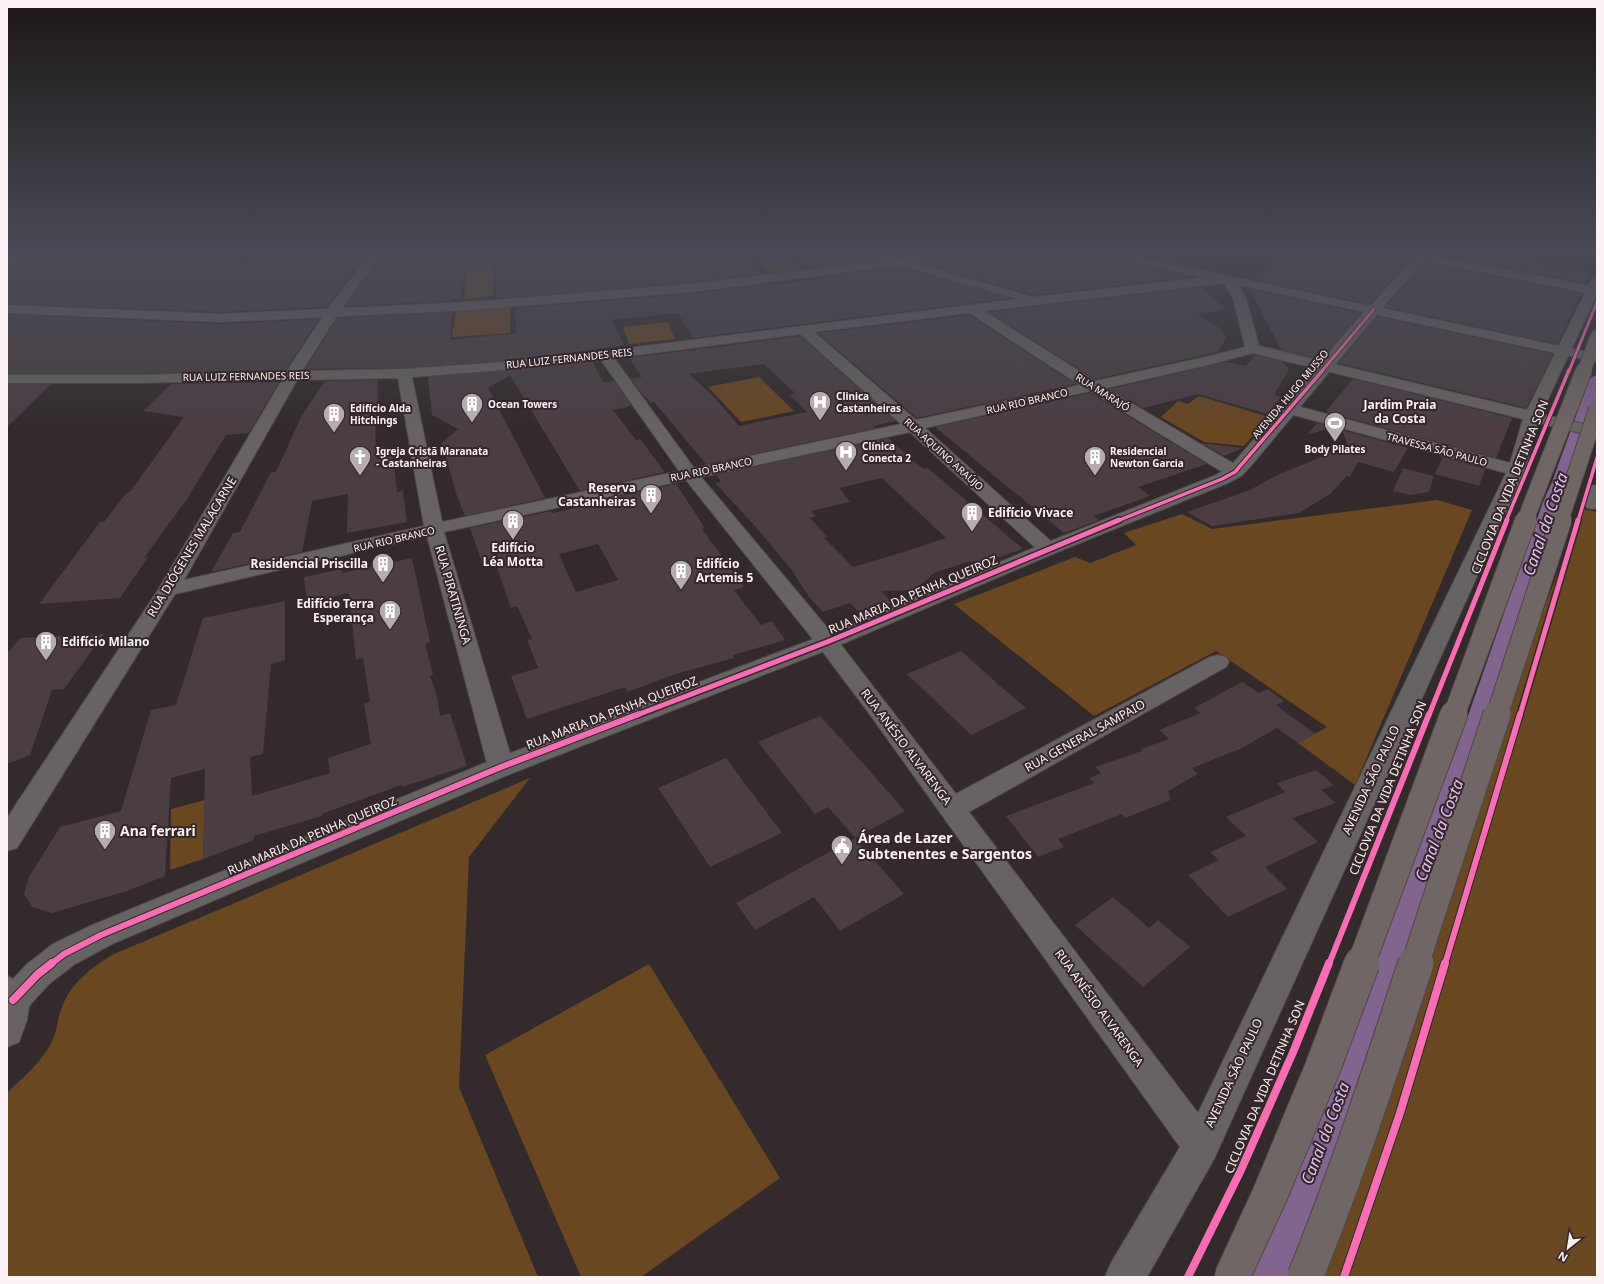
<svg xmlns="http://www.w3.org/2000/svg" width="1604" height="1284" font-family="'Noto Sans',sans-serif">
<style>
.green{fill:#694722}
.lines{fill:none;stroke-linecap:round;stroke-linejoin:round}
.canal{fill:#82648e;fill-rule:evenodd}
.building{fill:#4a3e44;fill-rule:evenodd}
.minor-casing{stroke:#4f4849;stroke-width:2}
.tertiary-casing{stroke:#4f4849;stroke-width:2}
.secondary-casing{stroke:#4f4849;stroke-width:2}
.minor{fill:#686363;fill-rule:evenodd}
.tertiary{fill:#686363;fill-rule:evenodd}
.secondary{fill:#686363;fill-rule:evenodd}
.primary-bridge-far4-casing{stroke:#4f4849;stroke-width:14;stroke-linecap:butt}
.primary-bridge-far3-casing{stroke:#4f4849;stroke-width:18;stroke-linecap:butt}
.primary-bridge-far2-casing{stroke:#4f4849;stroke-width:23;stroke-linecap:butt}
.primary-bridge-far1-casing{stroke:#4f4849;stroke-width:29;stroke-linecap:butt}
.primary-bridge-casing{stroke:#4f4849;stroke-width:37;stroke-linecap:butt}
.primary-bridge-far4{stroke:#706665;stroke-width:13}
.primary-bridge-far3{stroke:#706665;stroke-width:16}
.primary-bridge-far2{stroke:#706665;stroke-width:21}
.primary-bridge-far1{stroke:#706665;stroke-width:27}
.primary-bridge{stroke:#706665;stroke-width:35}
.cycleway-far4-casing{stroke:#352729;stroke-width:4.5}
.cycleway-far3-casing{stroke:#352729;stroke-width:5.5}
.cycleway-far2-casing{stroke:#352729;stroke-width:8}
.cycleway-far1-casing{stroke:#352729;stroke-width:8}
.cycleway-casing{stroke:#352729;stroke-width:10}
.cycleway-far4{stroke:#f96db3;stroke-width:3}
.cycleway-far3{stroke:#f96db3;stroke-width:3.5}
.cycleway-far2{stroke:#f96db3;stroke-width:5}
.cycleway-far1{stroke:#f96db3;stroke-width:6}
.cycleway{stroke:#f96db3;stroke-width:8}
.labels{text-anchor:middle;stroke-width:4;stroke-linejoin:round;paint-order:stroke}
.far-street-label{font-size:10px;fill:#fbf2f3;stroke:#352729}
.far-poi-label{font-size:10px;font-weight:bold;fill:#fbf2f3;stroke:#352729;text-anchor:start}
.far-quarter-label{font-size:12px;font-weight:bold;fill:#fbf2f3;stroke:#352729}
.street-label{font-size:12px;fill:#fbf2f3;stroke:#352729}
.poi-label{font-size:12px;font-weight:bold;fill:#fbf2f3;stroke:#352729;text-anchor:end}
.near-poi-label{font-size:14px;font-weight:bold;fill:#fbf2f3;stroke:#352729;text-anchor:start}
.near-water-label{font-size:16px;font-style:italic;fill:#e6bff7;stroke:#352729}
</style>
<rect width="100%" height="100%" fill="#322a2b"/>
<g class="green">
<polygon points="468,253 493,253 494,296 464,299"/>
<polygon points="764,253 783,253 800,269 770,273 754,254"/>
<polygon points="511,306 510,333 452,337 456,310"/>
<polygon points="668,322 675,339 629,344 623,327"/>
<polygon points="759,377 794,411 741,422 708,387"/>
<polygon points="1199,396 1269,417 1244,446 1204,442 1161,417 1178,401 1188,404"/>
<polygon points="1437,500 1472,510 1355,785 1298,743 1327,727 1216,651 1094,716 954,604 1075,557 1090,563 1136,545 1124,533 1182,514 1212,529"/>
<polygon points="1583,509 1597,512 1597,1277 1272,1277 1523,661"/>
<path d="M530 778 469 857 459 1087 538 1277H7V1093C23 1077 41 1063 51 1043 57 1032 57 1021 61 1010 69 984 92 967 114 954Z"/>
<polygon points="205,800 203,859 170,870 171,809"/>
<polygon points="649,964 780,1178 641,1277 581,1277 485,1055"/>
</g>
<g class="lines">
<polygon class="canal" points="1597,375 1597,403 1570,482 1561,502 1482,750 1441,861 1433,891 1291,1277 1249,1277 1403,891 1411,861 1456,750 1543,502 1552,482 1589,380 1592,377"/>
</g>
<g class="building">
<polygon points="45,253 104,253 259,263 262,261 311,261 314,257 362,255 361,257 365,256 327,307 221,312 7,304 7,267 42,256"/>
<polygon points="438,253 437,255 470,253 460,298 453,299 453,301 345,306 382,256"/>
<polygon points="494,253 745,253 763,274 692,283 497,298"/>
<polygon points="793,253 860,253 863,256 875,260 809,268"/>
<polygon points="884,253 932,253 899,257"/>
<polygon points="978,253 1097,253 1100,256 1188,276 1190,277 1034,295 922,264 971,257 976,256"/>
<polygon points="1127,253 1164,253 1175,263"/>
<polygon points="1281,253 1392,253 1395,256 1411,260 1369,304 1255,280"/>
<polygon points="1432,253 1542,253 1537,263 1589,273 1585,283 1432,254"/>
<polygon points="1424,263 1581,293 1558,344 1385,307"/>
<polygon points="899,267 1011,298 693,338 678,313 612,320 624,345 587,350 587,351 490,362 404,368 305,369 337,318 452,312 450,340 488,336 516,333 515,308 692,294 772,283 773,285 821,279 819,277"/>
<polygon points="1201,287 1225,309 1198,315 1220,328 1226,338 1218,352 1095,379 988,312"/>
<polygon points="1250,289 1361,313 1322,359 1298,354 1281,350 1274,335 1275,333 1272,333"/>
<polygon points="7,314 221,324 319,319 286,370 132,374 7,374"/>
<polygon points="969,315 1076,384 917,418 818,333"/>
<polygon points="1377,316 1553,354 1526,408 1339,363"/>
<path d="M800 336 896 421 874 426 876 428 706 464 654 402 651 403 644 395H643L631 379 642 377 629 358ZM764 364 796 394 790 395 807 412 739 426 712 395 689 374Z"/>
<polygon points="1256,355 1281,361 1289,369 1274,395 1282,397 1267,414 1198,394 1143,408 1110,389 1226,362 1246,366"/>
<polygon points="593,362 603,382 614,381 631,405 627,407 613,410 636,440 640,439 665,472 580,491 510,375 488,388 545,498 465,516 457,496 442,443 458,429 432,415 428,377"/>
<polygon points="1353,379 1512,418 1496,458 1326,412 1329,410 1326,411"/>
<polygon points="378,380 377,409 375,409 376,459 393,456 397,492 403,491 407,522 347,533 348,494 312,501 302,552 211,572 233,533 240,532 271,472 276,472 301,417 325,381"/>
<polygon points="279,382 249,433 226,435 187,499 144,558 148,557 120,598 39,604 100,522 104,522 127,492 130,492 184,417 143,411 171,384"/>
<polygon points="7,384 51,384 7,427"/>
<polygon points="1090,393 1207,464 1138,487 1150,496 1094,516 1099,520 1064,533 935,427"/>
<polygon points="1317,423 1333,427 1307,435"/>
<polygon points="1342,430 1408,448 1394,472 1358,462 1350,477 1347,476 1330,494 1299,513 1212,526 1187,512 1250,490 1275,476 1348,446"/>
<path d="M888 438 916 463 924 469 928 468 1023 549 975 565 970 561 934 573 915 590 881 591 893 603 861 614 850 603 823 612 809 597 791 569 754 525 715 483 721 482 716 475ZM882 478 946 538 907 551 853 567 824 538 827 537 810 518 816 516 811 511 850 502 839 488Z"/>
<polygon points="1201,443 1243,448 1224,456"/>
<polygon points="1443,457 1485,469 1479,486 1435,474"/>
<polygon points="1403,468 1434,476 1429,492 1410,495 1393,491"/>
<path d="M676 484 705 528 702 529 744 587 734 590 761 625 772 621 785 640 733 655 734 658 676 674 627 692 625 687 527 719 511 676 538 668 527 640 532 639 517 606 511 608 496 565 484 568 470 528 551 511 552 513 588 505 587 503ZM598 544 618 580 576 592 559 554Z"/>
<polygon points="412,558 430,642 425,644 433,675 430,676 437,696 440,716 450,713 467,766 402,787 401,785 322,814 322,816 254,836 254,840 203,859 205,769 171,778 165,876 127,891 52,913 32,907 24,894 29,877 60,827 121,811 151,710 176,705 203,618 285,601 285,660 271,664 263,754 250,757 252,796 330,773 328,758 371,744 364,704 370,702 363,658 356,660 349,593 307,603 304,577 342,569 342,573"/>
<polygon points="104,634 64,689 52,690 30,755 7,764 7,654 20,638"/>
<polygon points="961,651 1000,686 1026,708 971,735 907,674"/>
<polygon points="1242,682 1259,693 1268,689 1284,701 1276,705 1315,734 1298,743 1277,728 1242,748 1192,768 1198,774 1168,791 1171,800 1125,818 1122,814 1058,839 1064,847 1038,857 1006,816 1094,783 1089,778 1101,773 1095,767 1142,751 1141,749 1169,739 1159,730 1201,713 1194,708"/>
<polygon points="820,716 853,752 905,811 855,838 828,807 815,814 758,742"/>
<polygon points="726,758 782,833 710,867 658,788"/>
<polygon points="1316,770 1334,785 1321,790 1336,803 1292,818 1318,842 1265,867 1287,889 1228,917 1188,875 1219,860 1210,852 1246,836 1226,817 1285,792 1277,783"/>
<polygon points="855,838 904,894 840,931 814,897 755,930 736,903"/>
<polygon points="1113,897 1149,928 1158,920 1190,947 1143,987 1075,925"/>
</g>
<g class="lines">
<g class="minor-casing">
<g id="minor">
<polygon points="27,253 44,253 42,255 7,266 7,259"/>
<path d="M370 253H382L338 314 302 371 404 369 490 363 605 351 1018 299 863 255 861 253H879L1034 297 1224 275 1233 277 1246 298 1259 346 1527 410 1591 281 1593 278 1597 277V294L1541 414 1597 427V437L1538 423 1525 470 1214 1159 1147 1277H1105L1111 1263 1180 1147 868 712 819 647 686 480 444 532 514 767 510 774 501 776 492 774 488 767 427 536 175 594 17 848 7 851V818L158 590 282 380 132 383H7V375H132L287 371 327 310ZM1224 283 1233 298 1245 347 1206 357 1095 381 984 311ZM969 313 1080 385 916 420 814 332ZM800 334 901 424 694 468 614 358ZM1253 353 1523 419 1510 463 1289 404 1283 406 1281 409 1283 412 1506 473 1198 1113 969 812 1226 667 1229 662 1226 657 1218 655 1210 657 956 794 835 637 701 477 910 432 1041 553 1048 555 1055 553 1058 549 1055 545 925 428 1090 391 1229 476 1235 477 1241 476 1244 472 1241 468 1106 388 1208 365ZM601 360 679 471 442 522 412 377 490 371ZM398 378 424 526 184 580 297 380Z"/>
<polygon points="1597,485 1597,508 1593,509 1587,508 1584,504 1591,486"/>
</g>
</g>
<g class="tertiary-casing">
<g id="tertiary">
<polygon points="944,253 977,253 975,255 971,256 692,292 469,310 221,322 7,313 7,305 221,314 469,302 692,284"/>
<polygon points="1393,253 1417,253 1597,287 1597,295 1399,256 1395,255"/>
<polygon points="1374,305 1379,306 1380,309 1379,312 1250,467 1241,476 1228,483 1055,553 835,647 510,774 112,944 75,964 49,984 29,1006 27,1020 19,1042 7,1047 7,976 13,979 27,964 53,944 90,926 492,760 819,637 1041,545 1216,475 1229,468 1369,306"/>
</g>
</g>
<g class="secondary-casing">
<polygon id="secondary" points="1098,253 1120,253 1370,306 1419,253 1431,253 1382,308 1597,354 1597,362 1104,256 1100,255"/>
</g>
<use href="#minor" class="minor"/>
<use href="#tertiary" class="tertiary"/>
<use href="#secondary" class="secondary"/>
<g class="primary-bridge-far4-casing">
<polyline id="primary-bridge-far4" points="1584,371 1597,336"/>
</g>
<g class="primary-bridge-far3-casing">
<g id="primary-bridge-far3">
<polyline points="1525,521 1584,370"/>
<polyline points="1560,521 1597,409"/>
</g>
</g>
<g class="primary-bridge-far2-casing">
<g id="primary-bridge-far2">
<polyline points="1454,715 1526,520"/>
<polyline points="1497,715 1561,520"/>
</g>
</g>
<g class="primary-bridge-far1-casing">
<g id="primary-bridge-far1">
<polyline points="1361,964 1454,714"/>
<polyline points="1415,964 1497,714"/>
</g>
</g>
<g class="primary-bridge-casing">
<g id="primary-bridge">
<polyline points="1232,1277 1271,1192 1323,1067 1362,963"/>
<path d="M1305 1277C1347 1174 1381 1069 1416 963"/>
</g>
</g>
<use href="#primary-bridge-far4" class="primary-bridge-far4"/>
<use href="#primary-bridge-far3" class="primary-bridge-far3"/>
<use href="#primary-bridge-far2" class="primary-bridge-far2"/>
<use href="#primary-bridge-far1" class="primary-bridge-far1"/>
<use href="#primary-bridge" class="primary-bridge"/>
<g class="cycleway-far4-casing">
<g id="cycleway-far4">
<polyline points="1322,371 1374,309"/>
<polyline points="1569,371 1597,302"/>
</g>
</g>
<g class="cycleway-far3-casing">
<g id="cycleway-far3">
<polyline points="1117,521 1222,479 1235,472 1323,370"/>
<polyline points="1506,521 1569,370"/>
<polyline points="1578,521 1597,458"/>
</g>
</g>
<g class="cycleway-far2-casing">
<g id="cycleway-far2">
<polyline points="637,715 827,642 1119,520"/>
<polyline points="1429,715 1507,520"/>
<polyline points="1520,715 1578,520"/>
</g>
</g>
<g class="cycleway-far1-casing">
<g id="cycleway-far1">
<polyline points="51,964 64,954 101,935 501,767 639,714"/>
<polyline points="1329,964 1429,714"/>
<polyline points="1445,964 1520,714"/>
</g>
</g>
<g class="cycleway-casing">
<g id="cycleway">
<polyline points="13,1000 38,974 52,963"/>
<polyline points="1188,1277 1241,1170 1294,1050 1329,963"/>
<polyline points="1344,1277 1400,1113 1445,963"/>
</g>
</g>
<use href="#cycleway-far4" class="cycleway-far4"/>
<use href="#cycleway-far3" class="cycleway-far3"/>
<use href="#cycleway-far2" class="cycleway-far2"/>
<use href="#cycleway-far1" class="cycleway-far1"/>
<use href="#cycleway" class="cycleway"/>
</g>
<linearGradient id="sky" x2="0" y2="1"><stop stop-color="#1c1718"/><stop offset="0.58" stop-color="#494a55"/><stop offset="1" stop-color="#494a55" stop-opacity="0"/></linearGradient>
<rect width="1604" height="433" fill="url(#sky)"/>
<defs>
<g id="hospital-pin" transform="scale(1.15)"><path d="M0 17L-7.5 6A9.5 9.5 0 1 1 7.5 6Z" fill="#b5acad" stroke="#352729"/><path d="M-5-5h3v3.5h4V-5h3V5h-3V1.5h-4V5h-3Z" fill="#fff"/></g>
<g id="building-pin" transform="scale(1.15)"><path d="M0 17L-7.5 6A9.5 9.5 0 1 1 7.5 6Z" fill="#b5acad" stroke="#352729"/><path d="M-4-6H4V6H1V3H-1V6H-4ZM-2.5-4.3h1.7v1.8h-1.7ZM.8-4.3h1.7v1.8H.8ZM-2.5-1h1.7V.8h-1.7ZM.8-1h1.7V.8H.8Z" fill="#fff"/></g>
<g id="stadium-pin" transform="scale(1.15)"><path d="M0 17L-7.5 6A9.5 9.5 0 1 1 7.5 6Z" fill="#b5acad" stroke="#352729"/><path d="M0-5a6.5 5 0 1 0 0 10a6.5 5 0 1 0 0-10ZM-3.5-1.8h7v3.6h-7Z" fill="#fff"/></g>
<g id="church-pin" transform="scale(1.15)"><path d="M0 17L-7.5 6A9.5 9.5 0 1 1 7.5 6Z" fill="#b5acad" stroke="#352729"/><path d="M-1.2-6h2.4v3.5h3.3v2.4h-3.3V6h-2.4V-.1h-3.3v-2.4h3.3Z" fill="#fff"/></g>
<g id="civic-pin" transform="scale(1.15)"><path d="M0 17L-7.5 6A9.5 9.5 0 1 1 7.5 6Z" fill="#b5acad" stroke="#352729"/><path d="M-.6-6.5H3V-4.5H.6V-3L4-1V1h2V6H-6V1h2V-1L-.6-3ZM-1.2 2.5V6h2.4V2.5Z" fill="#fff"/></g>
</defs>
<g fill-rule="evenodd">
<use href="#hospital-pin" x="820" y="402"/>
<use href="#building-pin" x="472" y="404"/>
<use href="#building-pin" x="334" y="414"/>
<use href="#stadium-pin" x="1335" y="423"/>
<use href="#hospital-pin" x="846" y="452"/>
<use href="#church-pin" x="360" y="457"/>
<use href="#building-pin" x="1095" y="457"/>
<use href="#building-pin" x="651" y="495"/>
<use href="#building-pin" x="972" y="513"/>
<use href="#building-pin" x="513" y="521"/>
<use href="#building-pin" x="383" y="564"/>
<use href="#building-pin" x="681" y="571"/>
<use href="#building-pin" x="390" y="611"/>
<use href="#building-pin" x="46" y="642"/>
<use href="#building-pin" x="105" y="831"/>
<use href="#civic-pin" x="842" y="846"/>
</g>
<g class="labels">
<g class="far-street-label">
<text transform="translate(569 358) rotate(-6)" y="4">RUA LUIZ FERNANDES REIS</text>
<text transform="translate(246 376) rotate(-1)" y="4">RUA LUIZ FERNANDES REIS</text>
<text transform="translate(1103 392) rotate(32)" y="4">RUA MARAJÓ</text>
<text transform="translate(1290 394) rotate(-50)" y="4">AVENIDA HUGO MUSSO</text>
<text transform="translate(1027 401) rotate(-13)" y="4">RUA RIO BRANCO</text>
<text transform="translate(1437 449) rotate(15)" y="4">TRAVESSA SÃO PAULO</text>
<text transform="translate(944 454) rotate(42)" y="4">RUA AQUINO ARAÚJO</text>
<text transform="translate(711 469) rotate(-12)" y="4">RUA RIO BRANCO</text>
<text transform="translate(394 539) rotate(-13)" y="4">RUA RIO BRANCO</text>
</g>
<g class="far-poi-label">
<text x="836" y="400">Clinica<tspan x="836" dy="12">Castanheiras</tspan></text>
<text x="488" y="408">Ocean Towers</text>
<text x="350" y="412">Edifício Alda<tspan x="350" dy="12">Hitchings</tspan></text>
<text x="862" y="450">Clínica<tspan x="862" dy="12">Conecta 2</tspan></text>
<text x="1335" y="453" text-anchor="middle">Body Pilates</text>
<text x="376" y="455">Igreja Cristã Maranata<tspan x="376" dy="12">- Castanheiras</tspan></text>
<text x="1110" y="455">Residencial<tspan x="1110" dy="12">Newton Garcia</tspan></text>
</g>
<g class="far-quarter-label">
<text x="1400" y="409">Jardim Praia<tspan x="1400" dy="14">da Costa</tspan></text>
</g>
<g class="street-label">
<text transform="translate(1510 487) rotate(-68)" y="4">CICLOVIA DA VIDA DETINHA SON</text>
<text transform="translate(192 547) rotate(-59)" y="4">RUA DIÓGENES MALACARNE</text>
<text transform="translate(453 595) rotate(74)" y="4">RUA PIRATININGA</text>
<text transform="translate(913 595) rotate(-23)" y="4">RUA MARIA DA PENHA QUEIROZ</text>
<text transform="translate(612 713) rotate(-21)" y="4">RUA MARIA DA PENHA QUEIROZ</text>
<text transform="translate(1085 736) rotate(-29)" y="4">RUA GENERAL SAMPAIO</text>
<text transform="translate(906 747) rotate(53)" y="4">RUA ANÉSIO ALVARENGA</text>
<text transform="translate(1371 780) rotate(-65)" y="4">AVENIDA SÃO PAULO</text>
<text transform="translate(1388 788) rotate(-68)" y="4">CICLOVIA DA VIDA DETINHA SON</text>
<text transform="translate(312 836) rotate(-23)" y="4">RUA MARIA DA PENHA QUEIROZ</text>
<text transform="translate(1099 1008) rotate(54)" y="4">RUA ANÉSIO ALVARENGA</text>
<text transform="translate(1234 1073) rotate(-65)" y="4">AVENIDA SÃO PAULO</text>
<text transform="translate(1265 1087) rotate(-67)" y="4">CICLOVIA DA VIDA DETINHA SON</text>
</g>
<g class="poi-label">
<text x="636" y="492">Reserva<tspan x="636" dy="14">Castanheiras</tspan></text>
<text x="988" y="517" text-anchor="start">Edifício Vivace</text>
<text x="513" y="552" text-anchor="middle">Edifício<tspan x="513" dy="14">Léa Motta</tspan></text>
<text x="368" y="568">Residencial Priscilla</text>
<text x="696" y="568" text-anchor="start">Edifício<tspan x="696" dy="14">Artemis 5</tspan></text>
<text x="374" y="608">Edifício Terra<tspan x="374" dy="14">Esperança</tspan></text>
<text x="62" y="646" text-anchor="start">Edifício Milano</text>
</g>
<g class="near-poi-label">
<text x="120" y="836">Ana ferrari</text>
<text x="858" y="843">Área de Lazer<tspan x="858" dy="16">Subtenentes e Sargentos</tspan></text>
</g>
<g class="near-water-label">
<text transform="translate(1545 524) rotate(-71)" y="6">Canal da Costa</text>
<text transform="translate(1439 830) rotate(-69)" y="6">Canal da Costa</text>
<text transform="translate(1325 1133) rotate(-69)" y="6">Canal da Costa</text>
</g>
</g>
<rect width="1604" height="1284" fill="none" stroke="#fbf2f3" stroke-width="16"/>
<g transform="translate(1568 1248) rotate(210)" stroke="#352729" stroke-width="3" paint-order="stroke">
<path d="M0-3L7 15L0 10L-7 15Z" fill="#fbf2f3"/>
<text y="-6" font-size="11" font-weight="bold" text-anchor="middle" fill="#fbf2f3">N</text>
</g>
</svg>
